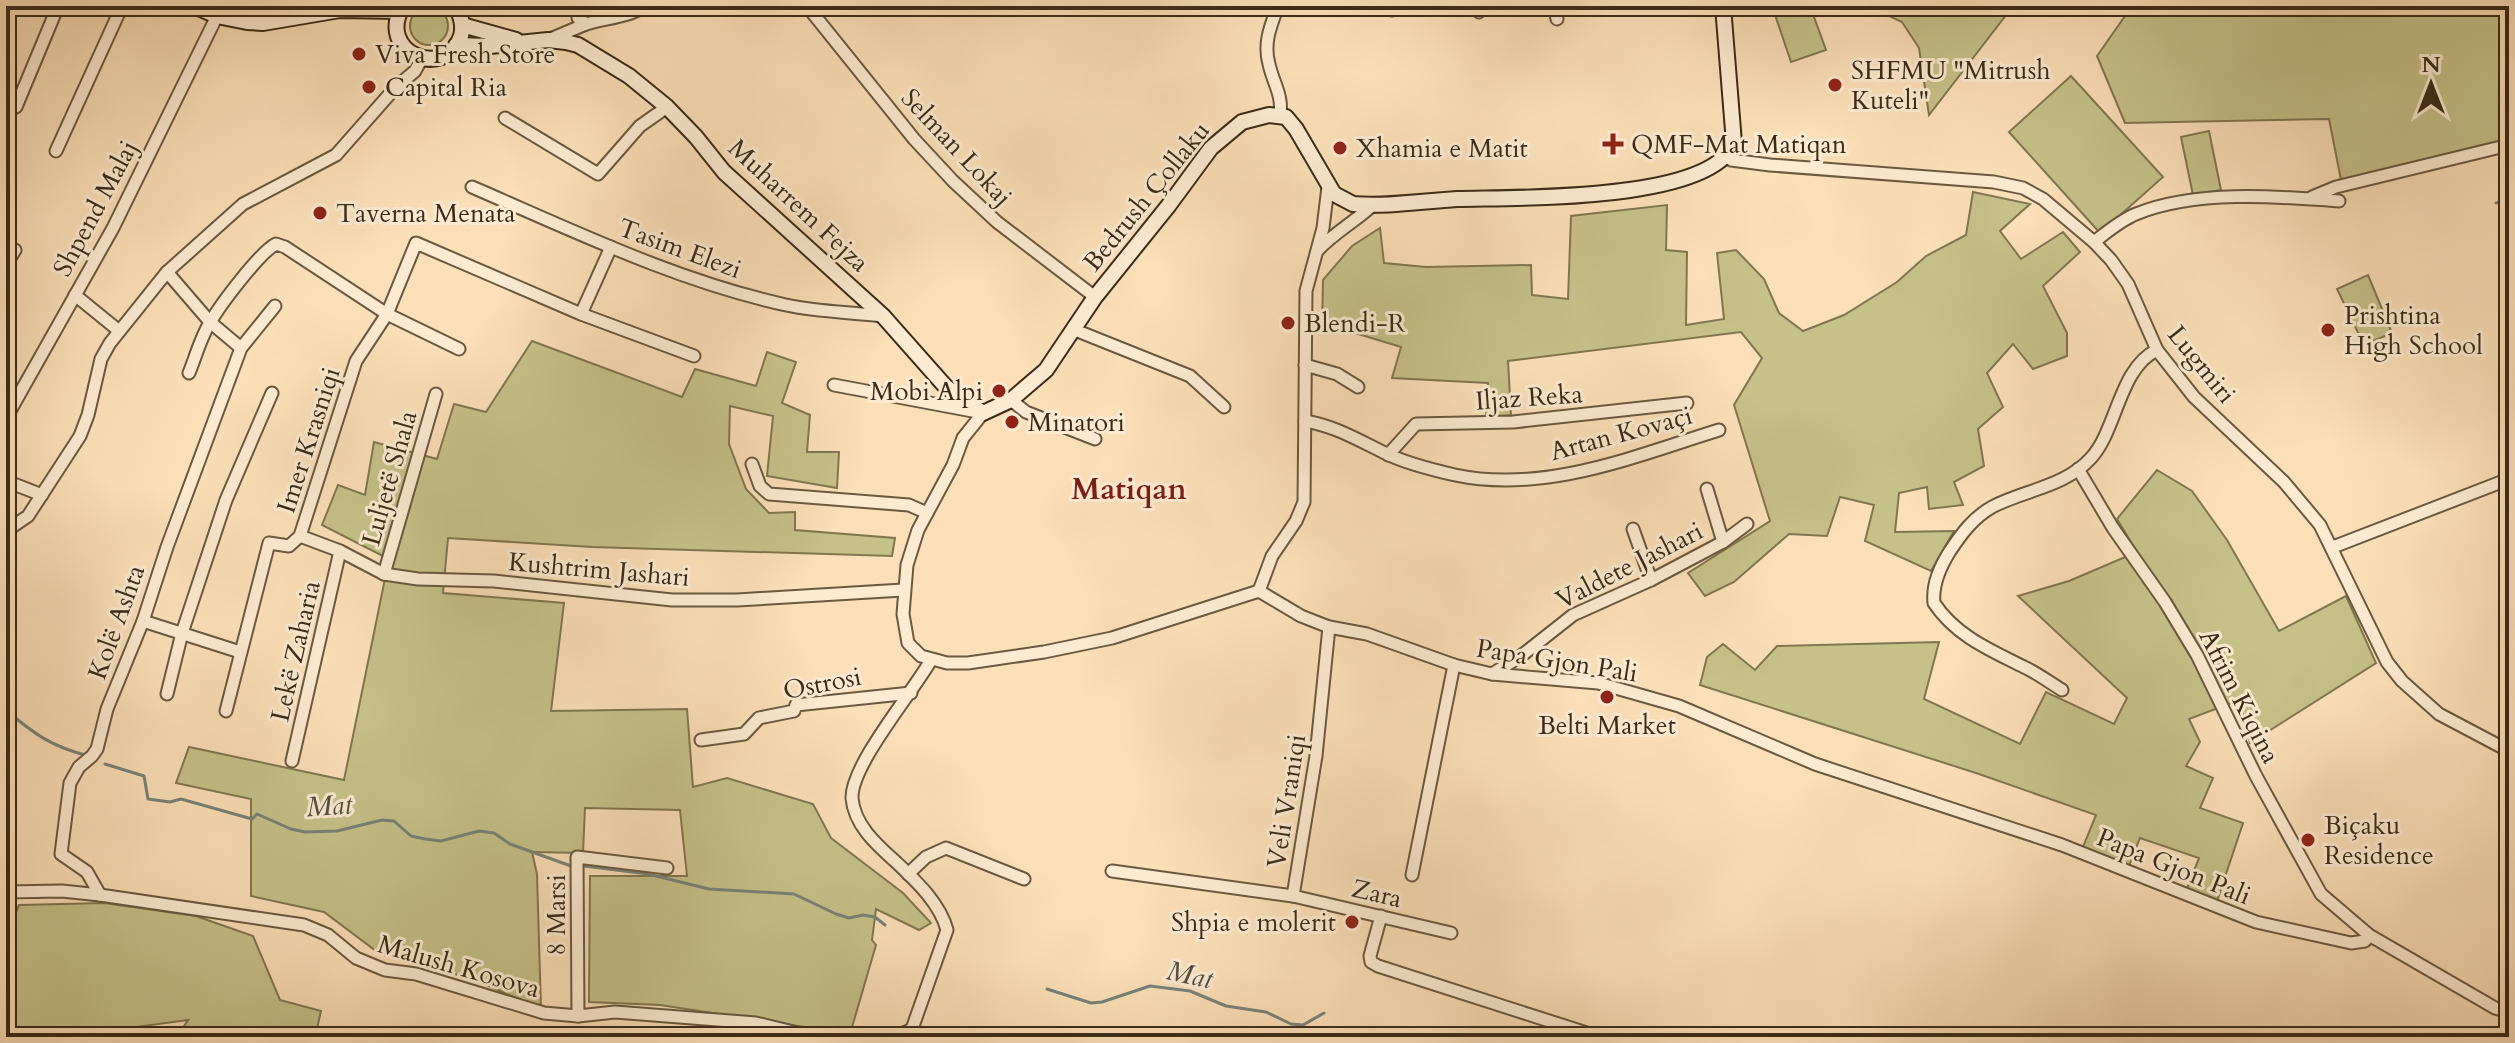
<svg xmlns="http://www.w3.org/2000/svg" width="2515" height="1043" font-family="Cardo,serif">
<style>
.green{fill:#c6c089;stroke:#807650;stroke-width:2}
.lines{fill:none;stroke-linecap:round;stroke-linejoin:round}
.stream{stroke:#788179;stroke-width:3}
.street-casing{stroke:#6a5840;stroke-width:15}
.secondary-casing{stroke:#3a2b18;stroke-width:18}
.street{stroke:#fcead1;stroke-width:11}
.secondary{stroke:#fcead1;stroke-width:14}
.poi-dot{fill:#8f2418;stroke:#fcead1;stroke-width:3}
.labels{text-anchor:middle;stroke-width:6;stroke-linejoin:round;paint-order:stroke}
.poi-label{font-size:26px;fill:#3a2b18;stroke:#fcead1;text-anchor:start}
.street-label{font-size:26px;fill:#3a2b18;stroke:#fcead1}
.water-label{font-size:28px;font-style:italic;fill:#544f40;stroke:#fcead1}
.quarter-label{font-size:30px;font-weight:bold;fill:#7a1f14;stroke:#fcead1}
</style>
<rect width="100%" height="100%" fill="#fadfb8"/>
<filter id="stains"><feTurbulence type="fractalNoise" baseFrequency=".0025" numOctaves="4"/><feColorMatrix values="0 0 0 0 .2 0 0 0 0 .09 0 0 0 0 .02 0 0 0 .5 -.17"/></filter>
<radialGradient id="worn" r=".72"><stop offset=".6" stop-color="#630" stop-opacity="0"/><stop offset="1" stop-color="#630" stop-opacity=".3"/></radialGradient>
<g class="green">
<polygon points="1772,6 1810,6 1826,50 1791,62"/>
<polygon points="1868,6 2013,6 1929,115 1919,48 1902,22"/>
<polygon points="2132,6 2509,6 2509,141 2341,180 2329,119 2125,123 2097,56"/>
<circle cx="429" cy="26" r="19"/>
<polygon points="2071,76 2163,177 2100,233 2009,132"/>
<polygon points="2209,131 2221,190 2193,195 2181,137"/>
<polygon points="1973,192 2030,204 2000,231 2021,259 2063,232 2080,252 2043,286 2067,333 2067,356 2033,369 2013,344 1987,373 2003,407 1978,429 1984,466 1954,482 1963,505 1929,509 1927,487 1899,493 1895,532 1954,531 1931,571 1865,541 1874,505 1840,497 1827,536 1789,534 1734,582 1705,596 1688,573 1770,521 1734,405 1762,358 1741,332 1508,361 1511,415 1486,418 1488,383 1392,378 1401,347 1322,323 1323,280 1352,246 1380,228 1384,263 1426,267 1531,265 1532,295 1568,299 1571,216 1667,205 1666,250 1687,252 1686,325 1724,319 1717,253 1736,250 1764,279 1779,313 1803,331 1844,315 1897,282 1926,256 1966,235"/>
<polygon points="2368,275 2392,333 2364,345 2337,289"/>
<polygon points="532,341 682,397 695,369 756,386 767,352 796,362 782,403 810,415 807,452 839,452 837,488 767,476 773,416 730,406 729,444 746,489 769,513 795,512 795,530 895,538 892,556 592,547 448,538 443,593 564,603 551,711 687,709 693,787 727,778 813,804 831,838 903,893 931,923 919,930 876,909 872,940 876,945 850,1034 660,1005 589,1002 590,876 687,876 680,810 585,808 583,853 532,852 537,874 541,1009 473,979 380,954 324,912 251,896 251,799 176,783 189,747 344,780 389,559 322,525 338,485 365,495 374,442 437,459 454,404 486,412"/>
<polygon points="2157,470 2192,491 2227,540 2279,631 2346,596 2376,663 2250,743 2239,700 2189,719 2200,742 2186,766 2213,778 2200,808 2243,823 2217,901 2186,891 2199,858 2140,838 2129,866 2083,847 2096,815 1976,773 1700,685 1707,657 1723,644 1755,670 1777,646 1939,642 1924,699 2020,744 2046,692 2114,724 2127,698 2018,596 2069,581 2137,552 2117,519"/>
<polygon points="104,903 196,916 253,936 280,1000 321,1011 315,1037 177,1037 188,1020 136,1027 109,1027 103,1037 6,1037 6,936 19,905"/>
</g>
<g class="lines">
<g class="stream">
<polyline points="2496,203 2509,199"/>
<path d="M6 710C34 734 52 747 89 756"/>
<polyline points="105,764 144,776 148,799 170,802 181,799 252,819 257,814 291,829 305,832 337,831 382,820 394,821 411,836 425,839 441,841 479,831 494,833 510,844 571,866"/>
<polyline points="584,866 648,874 709,889 794,894 836,914 849,918 863,915 875,917 885,925"/>
<polyline points="1047,989 1091,1003 1102,1002 1150,986 1190,991 1226,1006 1266,1012 1291,1024 1303,1025 1324,1013"/>
</g>
<g class="street-casing">
<g id="street">
<polyline points="807,6 914,139 953,181 997,222 1095,297"/>
<path d="M1278 6C1271 25 1263 43 1269 64 1273 83 1283 95 1280 115"/>
<polyline points="1392,6 1392,10"/>
<polyline points="1478,6 1479,12"/>
<polyline points="1554,6 1557,19"/>
<path d="M586 24C606 18 629 17 645 6"/>
<polyline points="548,40 586,24 578,18 578,6"/>
<polyline points="16,107 58,6"/>
<polyline points="505,118 598,174 640,126 667,107"/>
<polyline points="56,151 122,6"/>
<polyline points="1729,155 1731,160 1770,165 1994,182 2023,188 2043,199 2094,242 2111,260 2128,284 2157,350 2194,397 2284,482 2320,525 2387,662 2402,681 2439,714 2509,751"/>
<path d="M472 187C574 231 677 281 786 305 817 312 851 312 883 316"/>
<polyline points="2312,197 2336,187 2509,145"/>
<path d="M2094 242C2107 232 2121 220 2136 214 2194 190 2276 196 2339 201"/>
<path d="M1318 250C1335 232 1356 221 1374 204"/>
<polyline points="6,265 15,250"/>
<polyline points="167,272 210,322 241,348"/>
<polyline points="75,295 118,330"/>
<polyline points="581,314 611,247"/>
<polyline points="1075,330 1190,376 1224,407"/>
<polyline points="1305,365 1337,374 1358,387"/>
<path d="M189 373C196 356 201 336 211 321 221 304 260 252 276 244L285 247 387 314 459 349"/>
<polyline points="834,385 983,413 963,438 953,465 918,530 907,565 903,614 908,643 921,656 947,663 968,663 1044,652 1112,638 1259,591 1301,616 1329,627 1367,634 1454,665 1492,674 1598,683 1679,706 1815,764 2062,845 2256,922 2351,943 2365,941 2369,935"/>
<polyline points="1011,400 1026,412 1095,439"/>
<polyline points="6,418 113,228 217,16"/>
<path d="M1305 421C1335 426 1358 440 1385 453 1405 463 1433 470 1455 475 1545 494 1635 456 1719 430"/>
<polyline points="1388,455 1416,424 1513,422 1687,403"/>
<polyline points="752,464 760,486 769,494 909,505 927,513"/>
<polyline points="2078,469 2113,528 2165,602 2197,655 2256,776 2321,894 2369,935 2495,1008 2509,1012"/>
<polyline points="6,481 42,495"/>
<polyline points="1707,489 1723,542"/>
<polyline points="1633,529 1651,580"/>
<polyline points="6,531 28,516 80,436 88,415 101,359 110,343 167,272 243,204 336,155 395,88 415,71 422,58"/>
<polyline points="300,536 340,551 384,574 418,579 494,581 672,600 737,600 903,590"/>
<polyline points="2333,547 2509,479"/>
<polyline points="384,574 436,394"/>
<polyline points="1259,591 1272,556 1296,521 1304,502 1306,291 1323,228 1328,187"/>
<polyline points="143,621 240,652"/>
<polyline points="1492,674 1521,656 1573,615 1651,580 1723,542 1747,524"/>
<path d="M2062 690C2049 682 2037 673 2024 667 1990 650 1956 636 1934 603 1932 584 1940 567 1950 551 1962 533 1973 518 1992 507 2024 490 2065 487 2091 458 2117 430 2119 368 2157 350"/>
<polyline points="167,694 182,633 226,500 272,393"/>
<polyline points="226,711 269,543 289,546 300,536 356,361 387,314 416,243 581,314 694,356"/>
<polyline points="701,740 744,734 759,718 794,711 796,705 911,693"/>
<polyline points="292,761 340,551"/>
<polyline points="1112,871 1293,896 1451,933"/>
<polyline points="908,874 926,857 946,848 1024,879"/>
<polyline points="1412,875 1454,665"/>
<polyline points="6,892 62,891 100,895 304,925 328,935 356,958 385,970 416,974 544,1013 578,1016 615,1012 756,1023 814,1037"/>
<polyline points="100,895 87,872 61,854 70,783 79,767 92,756 97,749 107,709 143,621 167,547 241,348 275,306"/>
<polyline points="1293,896 1316,756 1329,627"/>
<polyline points="1381,916 1370,956 1371,962 1378,966 1599,1037"/>
<polyline points="578,1016 577,857 667,868"/>
<path d="M861 1037 902 1034 912 1029 947 930C940 903 916 881 896 862 877 845 854 825 852 798 851 765 913 692 931 660"/>
</g>
</g>
<g class="secondary-casing">
<g id="secondary">
<polyline points="194,6 217,16 247,22 263,23 340,10 400,11"/>
<path d="M403 6C375 53 446 81 461 36 464 25 461 15 455 6"/>
<polyline points="6,9 22,6"/>
<polyline points="462,25 516,40"/>
<path d="M456 45 490 46 548 40 566 42 578 45 629 76 667 107 696 137 724 172 883 316 945 386 983 413 1011 400 1046 370 1095 297 1169 205 1211 148 1242 122 1269 115 1286 117 1296 129 1334 194 1353 204C1387 207 1423 201 1457 199 1513 197 1710 203 1734 143L1723 6"/>
</g>
</g>
<use href="#street" class="street"/>
<use href="#secondary" class="secondary"/>
</g>
<g class="poi-dot">
<circle cx="359" cy="54" r="8"/>
<circle cx="1835" cy="85" r="8"/>
<circle cx="369" cy="87" r="8"/>
<path d="M1609 132h8v8h8v8h-8v8h-8v-8h-8v-8h8z"/>
<circle cx="1340" cy="148" r="8"/>
<circle cx="320" cy="213" r="8"/>
<circle cx="1288" cy="323" r="8"/>
<circle cx="2328" cy="330" r="8"/>
<circle cx="999" cy="391" r="8"/>
<circle cx="1012" cy="422" r="8"/>
<circle cx="1607" cy="697" r="8"/>
<circle cx="2308" cy="840" r="8"/>
<circle cx="1352" cy="922" r="8"/>
</g>
<g class="labels">
<g class="poi-label">
<text x="375" y="63">Viva Fresh Store</text>
<text x="1851" y="79">SHFMU "Mitrush<tspan x="1851" dy="30">Kuteli"</tspan></text>
<text x="385" y="96">Capital Ria</text>
<text x="1631" y="153">QMF-Mat Matiqan</text>
<text x="1356" y="157">Xhamia e Matit</text>
<text x="336" y="222">Taverna Menata</text>
<text x="2344" y="324">Prishtina<tspan x="2344" dy="30">High School</tspan></text>
<text x="1304" y="332">Blendi-R</text>
<text x="983" y="400" text-anchor="end">Mobi Alpi</text>
<text x="1028" y="431">Minatori</text>
<text x="1607" y="734" text-anchor="middle">Belti Market</text>
<text x="2324" y="834">Biçaku<tspan x="2324" dy="30">Residence</tspan></text>
<text x="1336" y="931" text-anchor="end">Shpia e molerit</text>
</g>
<g class="street-label">
<text transform="translate(957 147) rotate(47)" y="9">Selman Lokaj</text>
<text transform="translate(1146 196) rotate(-51)" y="9">Bedrush Çollaku</text>
<text transform="translate(799 205) rotate(43)" y="9">Muharrem Fejza</text>
<text transform="translate(95 208) rotate(-62)" y="9">Shpend Malaj</text>
<text transform="translate(680 248) rotate(20)" y="9">Tasim Elezi</text>
<text transform="translate(2202 364) rotate(51)" y="9">Lugmiri</text>
<text transform="translate(1529 397) rotate(-4)" y="9">Iljaz Reka</text>
<text transform="translate(1621 433) rotate(-15)" y="9">Artan Kovaçi</text>
<text transform="translate(308 440) rotate(-72)" y="9">Imer Krasniqi</text>
<text transform="translate(389 478) rotate(-74)" y="9">Luljetë Shala</text>
<text transform="translate(1629 565) rotate(-27)" y="9">Valdete Jashari</text>
<text transform="translate(599 569) rotate(5)" y="9">Kushtrim Jashari</text>
<text transform="translate(116 622) rotate(-70)" y="9">Kolë Ashta</text>
<text transform="translate(295 651) rotate(-77)" y="9">Lekë Zaharia</text>
<text transform="translate(1557 660) rotate(9)" y="9">Papa Gjon Pali</text>
<text transform="translate(822 683) rotate(-11)" y="9">Ostrosi</text>
<text transform="translate(2240 696) rotate(63)" y="9">Afrim Kiqina</text>
<text transform="translate(1286 801) rotate(-81)" y="9">Veli Vraniqi</text>
<text transform="translate(2174 866) rotate(22)" y="9">Papa Gjon Pali</text>
<text transform="translate(1377 893) rotate(13)" y="9">Zara</text>
<text transform="translate(556 915) rotate(-90)" y="9">8 Marsi</text>
<text transform="translate(459 966) rotate(16)" y="9">Malush Kosova</text>
</g>
<g class="water-label">
<text transform="translate(329 805) rotate(-4)" y="10">Mat</text>
<text transform="translate(1190 974) rotate(12)" y="10">Mat</text>
</g>
<g class="quarter-label">
<text x="1129" y="499">Matiqan</text>
</g>
</g>
<rect width="2515" height="1043" fill="none" stroke="#fadfb8" stroke-width="32"/>
<rect x="8" y="8" width="2499" height="1027" fill="none" stroke="#3a2b18" stroke-width="4"/>
<rect x="16" y="16" width="2483" height="1011" fill="none" stroke="#3a2b18" stroke-width="2"/>
<g transform="translate(2431 84)" stroke="#fcead1" stroke-width="6" paint-order="stroke">
<path d="M0-6L14 30L0 20L-14 30Z" fill="#3a2b18"/>
<text y="-12" font-size="22" font-weight="bold" text-anchor="middle" fill="#3a2b18">N</text>
</g>
<rect width="100%" height="100%" filter="url(#stains)"/>
<rect width="100%" height="100%" fill="url(#worn)"/>
</svg>
